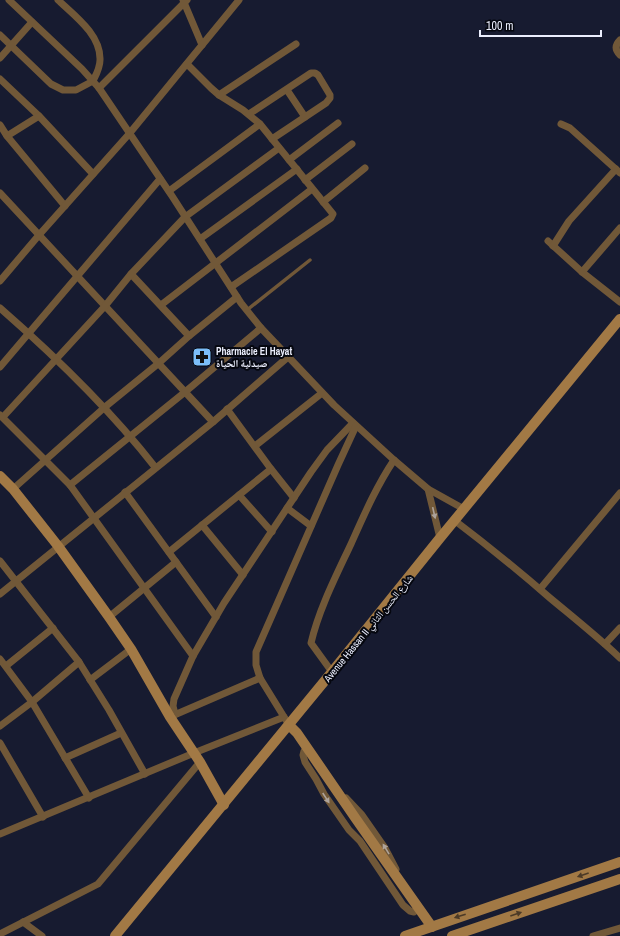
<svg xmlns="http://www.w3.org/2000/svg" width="620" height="936" font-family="'Archivo Narrow','Noto Naskh Arabic',sans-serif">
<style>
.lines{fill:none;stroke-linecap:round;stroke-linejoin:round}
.lane{stroke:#715838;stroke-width:3.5}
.street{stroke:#715838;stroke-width:7}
.secondary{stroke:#a27945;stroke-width:10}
.oneway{fill:#aea39a}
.oneway2{fill:#4c3a27}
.labels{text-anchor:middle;stroke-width:4;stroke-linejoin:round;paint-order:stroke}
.poi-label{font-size:10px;font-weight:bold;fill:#ebeefd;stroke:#05070f;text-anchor:start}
.street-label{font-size:10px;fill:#ebeefd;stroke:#05070f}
</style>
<rect width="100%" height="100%" fill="#171b30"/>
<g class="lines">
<polyline class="lane" points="247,310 310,260"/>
<g class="street">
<polyline points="9,0 82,69 99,88 172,196 241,303 261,328 334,405 394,460 428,489 464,509"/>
<polyline points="183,0 202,45"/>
<path d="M0 35 51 84 63 90H76L93 81C96 75 100 68 100 60 101 35 75 16 58 0"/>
<path d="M620 40C615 45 615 50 620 55"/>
<polyline points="0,58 32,22"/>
<polyline points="187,64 211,88 219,95 243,110 260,124 333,214 331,218 231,287"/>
<polyline points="0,79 39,116 93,174"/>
<polyline points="99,88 187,0"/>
<polyline points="287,90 305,117"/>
<polyline points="219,95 296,44"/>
<polyline points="249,114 311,73 315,73 318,75 330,95 330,98 326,103 272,139"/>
<polyline points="561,124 570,128 620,173"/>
<polyline points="0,125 7,136 65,206"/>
<polyline points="7,136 39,116"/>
<polyline points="289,160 338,123"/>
<polyline points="305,180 352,144"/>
<polyline points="169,191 260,124"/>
<polyline points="0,193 213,422"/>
<polyline points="323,202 365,168"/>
<polyline points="200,239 297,169"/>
<polyline points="548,241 582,272 620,302"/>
<polyline points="553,246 569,221 616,169"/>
<polyline points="582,272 620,228"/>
<polyline points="131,274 189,336"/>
<polyline points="0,281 39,235 129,134 239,0"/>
<polyline points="161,305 312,189"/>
<path d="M0 308C56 357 109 408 155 467"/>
<polyline points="0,367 160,179"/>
<polyline points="0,415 70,485 193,656"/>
<polyline points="3,417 105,306 131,274 185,217 279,148"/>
<polyline points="255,446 322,393"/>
<polyline points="271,469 294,498"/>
<polyline points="70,485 185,392 261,328"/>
<polyline points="13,489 105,407 159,363 189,336 237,297"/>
<polyline points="428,489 440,538"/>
<polyline points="125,492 216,617"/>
<polyline points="239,495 272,532"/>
<polyline points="287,508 311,526"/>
<path d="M454 520C487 545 519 571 550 598 574 618 598 637 620 658"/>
<polyline points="202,525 243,575"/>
<polyline points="169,552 271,469 227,409"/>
<polyline points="0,561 79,662 109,710 145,774"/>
<polyline points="540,589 620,493"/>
<polyline points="0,594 213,422 288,357"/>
<polyline points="109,617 176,562"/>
<polyline points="605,644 620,628"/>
<polyline points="0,659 32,702 89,798"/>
<polyline points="6,666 53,628"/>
<path d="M332 672 311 643C319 609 336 576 351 544 364 515 376 487 394 460"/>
<polyline points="90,680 131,649"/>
<polyline points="175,714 173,706 174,699 193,656 224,603 311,472 327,450 353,423"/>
<polyline points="172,716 260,678"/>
<polyline points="289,725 260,678 256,665 256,652 338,465 356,426"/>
<polyline points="0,726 32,702 79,662"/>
<polyline points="0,743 43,817"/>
<polyline points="304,751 303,755 305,762 316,779 324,794 349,830 360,841 403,905 410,911 414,912"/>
<polyline points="65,758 121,733"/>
<polyline points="346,798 362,815 385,848 396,869"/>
<polyline points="0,834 194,753 284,717"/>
<polyline points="23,922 42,936"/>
<polyline points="0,934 98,884 200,762"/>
<polyline points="593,936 620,928"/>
</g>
<g class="secondary">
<polyline points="0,476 13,489 58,546 109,617 131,649 170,717 200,762 224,805"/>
<polyline points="289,725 297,733 356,819 432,927"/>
<polyline points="115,936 332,672 440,538 620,319"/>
<polyline points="405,936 620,862"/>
<polyline points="452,936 620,879"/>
</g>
</g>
<defs><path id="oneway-solid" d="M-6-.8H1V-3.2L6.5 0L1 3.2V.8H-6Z"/></defs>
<g class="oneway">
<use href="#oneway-solid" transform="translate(434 513) rotate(77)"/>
<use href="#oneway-solid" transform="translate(326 798) rotate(57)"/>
<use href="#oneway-solid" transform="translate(386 849) rotate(-121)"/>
</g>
<g class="oneway2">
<use href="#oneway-solid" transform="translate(583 875) rotate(161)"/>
<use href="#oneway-solid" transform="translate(516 914) rotate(-19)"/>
<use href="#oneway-solid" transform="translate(460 916) rotate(162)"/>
</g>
<defs>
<g id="pharmacy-square" transform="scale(1)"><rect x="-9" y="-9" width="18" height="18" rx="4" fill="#7cbef9" stroke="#05070f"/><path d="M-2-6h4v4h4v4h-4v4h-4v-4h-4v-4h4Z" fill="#111"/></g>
</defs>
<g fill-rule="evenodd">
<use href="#pharmacy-square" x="202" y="357"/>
</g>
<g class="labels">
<g class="poi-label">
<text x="216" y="355">Pharmacie El Hayat<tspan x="216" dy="12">صيدلية الحياة</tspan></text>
</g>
<g class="street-label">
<text transform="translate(368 628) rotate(-51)" y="4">Avenue Hassan II شارع الحسن الثاني</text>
</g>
</g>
<path d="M480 30v6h121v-6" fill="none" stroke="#ebeefd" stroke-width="2"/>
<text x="486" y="30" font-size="12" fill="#ebeefd" stroke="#05070f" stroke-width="3" paint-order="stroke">100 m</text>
</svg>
